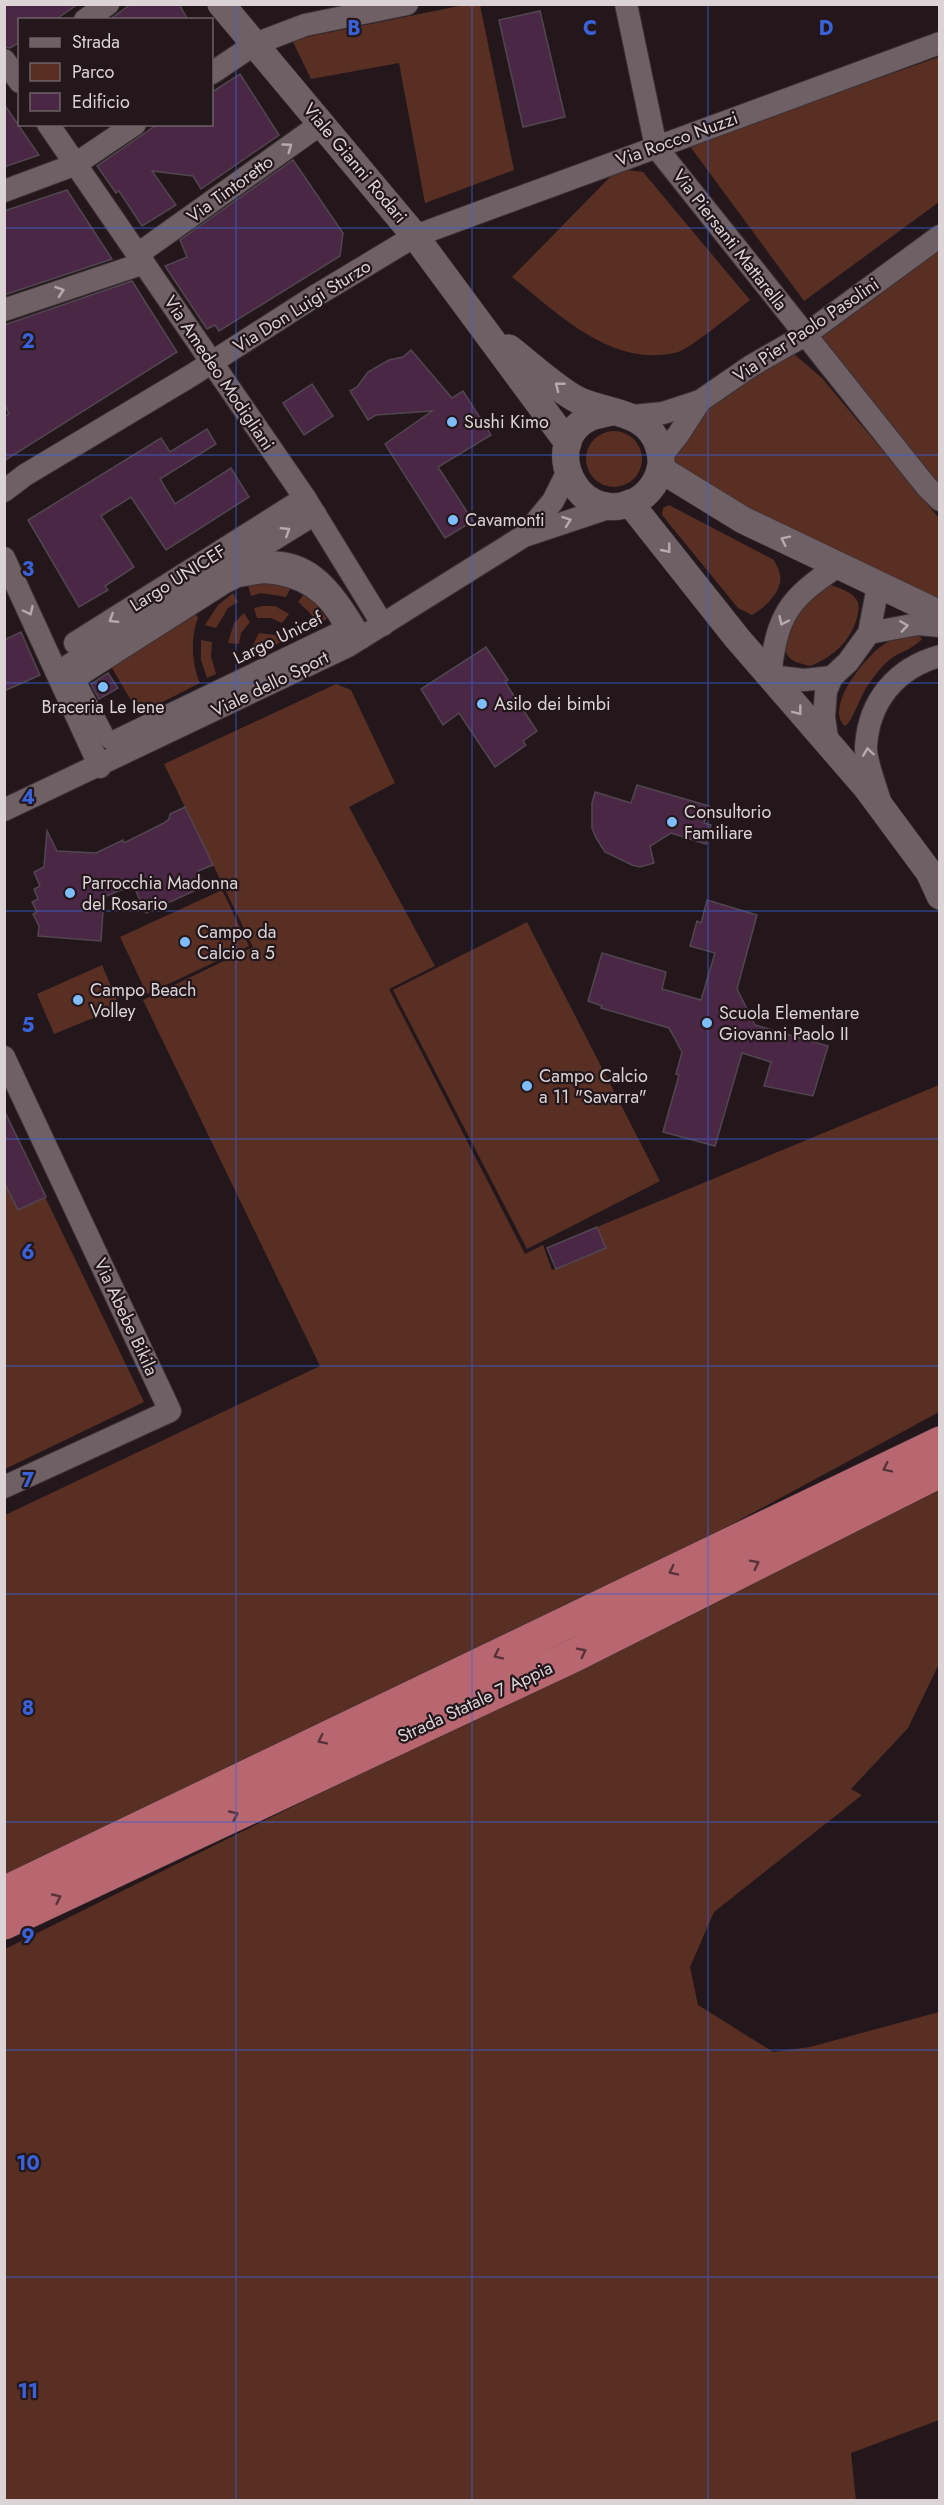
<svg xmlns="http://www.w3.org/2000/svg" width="944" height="2505" font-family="Jost,sans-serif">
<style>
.green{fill:#592f24}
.building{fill:#4a2845;stroke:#51464f;stroke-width:1.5}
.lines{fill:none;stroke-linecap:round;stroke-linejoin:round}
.pedestrian-casing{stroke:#3a3235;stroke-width:18}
.minor-casing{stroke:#3a3235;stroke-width:24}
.tertiary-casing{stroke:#3a3235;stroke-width:28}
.trunk-casing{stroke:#3a3235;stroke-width:34}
.pedestrian{stroke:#6f6066;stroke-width:16}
.minor{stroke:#6f6066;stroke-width:22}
.tertiary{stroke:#6f6066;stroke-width:27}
.trunk{stroke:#b86670;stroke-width:33}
.oneway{stroke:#b5abaf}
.oneway2{stroke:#573339}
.grid{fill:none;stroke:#3a62d8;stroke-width:1.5;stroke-opacity:0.55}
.poi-dot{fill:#7fbdfa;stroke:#23171c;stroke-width:2}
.labels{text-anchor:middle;stroke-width:4.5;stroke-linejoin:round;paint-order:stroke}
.street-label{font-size:18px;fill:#dbd3d6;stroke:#23171c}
.poi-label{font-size:18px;fill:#dbd3d6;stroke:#23171c;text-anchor:start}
.grid-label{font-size:20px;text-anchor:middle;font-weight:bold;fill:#3a62d8;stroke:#23171c;stroke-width:4.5;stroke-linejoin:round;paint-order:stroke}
</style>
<rect width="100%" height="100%" fill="#23171c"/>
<g class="green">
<polygon points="464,5 480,5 514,170 425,203 399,63 311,79 292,40"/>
<polygon points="939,57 939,202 804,301 689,145"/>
<path d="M618 169 643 172 750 300C737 310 690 349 678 352 612 369 559 314 512 277Z"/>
<polygon points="939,236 939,500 805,335"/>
<polygon points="794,354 822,378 939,518 939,605 692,488 661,456 700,401"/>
<circle cx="614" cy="459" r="28"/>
<path d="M669 505 774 560C777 566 782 575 780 583 777 596 763 609 752 615L738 608 662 515 663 508Z"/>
<polygon points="266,583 291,587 286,597 261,593 251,596 248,586"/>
<path d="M831 585C839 588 850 591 856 599 860 604 859 610 857 617 852 640 832 658 810 666 803 664 794 663 789 657 772 637 810 588 831 585Z"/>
<polygon points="233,593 238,602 228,608 216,628 205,625 218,605"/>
<polygon points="304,594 316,604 327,619 317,624 310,613 298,602"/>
<polygon points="263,606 275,606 289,614 282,623 271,618 257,618 254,608"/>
<path d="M194 611 198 618C190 637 192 665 200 683L139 714 109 663Z"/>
<polygon points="244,613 250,622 241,633 239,644 228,643 234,623"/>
<polygon points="259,633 292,637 246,659"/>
<path d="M918 635 922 639C914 648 903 651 893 657 883 664 875 675 868 685 861 694 852 723 845 726 824 707 866 656 883 645 894 637 905 636 918 635Z"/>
<polygon points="201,640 212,642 211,656 216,674 207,678 201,660"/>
<polygon points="336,684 351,690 395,783 349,807 435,966 389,989 525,1254 543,1245 552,1270 556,1269 605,1249 597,1227 939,1085 939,1412 627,1581 5,1884 5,1515 320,1366 143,1000 253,947 164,764"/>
<polygon points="222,890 249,946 147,994 120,937"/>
<polygon points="527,922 660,1181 527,1249 393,990"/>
<polygon points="102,965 120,1007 54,1034 37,994"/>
<polygon points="4,1112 144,1402 5,1469 4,1469"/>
<polygon points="939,1487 939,1664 908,1728 851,1789 862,1795 714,1912 690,1967 698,2005 773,2052 810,2047 939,2012 939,2420 851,2453 856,2500 5,2500 5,1949"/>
</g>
<g class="building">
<polygon points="4,4 78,4 55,20 20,20 20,42 10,48 4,47"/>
<polygon points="131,4 179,4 188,20 109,20"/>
<polygon points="540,11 565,117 523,127 499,20"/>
<polygon points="240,74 279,135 201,189 193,176 152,171 176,205 142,226 119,191 116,193 97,166 158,124 212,124 212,92"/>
<polygon points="4,104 39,155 4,167"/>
<polygon points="293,160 343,233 340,256 219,331 215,325 207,329 165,266 187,257 180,240"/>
<polygon points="67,190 112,259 4,295 4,211"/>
<polygon points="132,281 177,352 4,461 4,416 9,414 4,402 4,325"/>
<polygon points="411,350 452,398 463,391 491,435 438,467 473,521 445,538 385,444 432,411 376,415 368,420 350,391 357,387 368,372 389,360 403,357"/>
<polygon points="312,384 333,416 304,435 283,403"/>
<polygon points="207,429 216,444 160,479 175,504 231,468 249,497 166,550 131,497 101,516 134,567 105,586 108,590 79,607 28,520 161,438 170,452"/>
<polygon points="21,632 40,675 4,691 4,640"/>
<polygon points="486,647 508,680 505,682 537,731 523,741 526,745 495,767 459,713 443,725 421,689"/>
<polygon points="108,673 118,688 99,699 91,684"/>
<polygon points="637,785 709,806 704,823 711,825 706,844 671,833 650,846 654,863 640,867 632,865 605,852 596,838 592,828 592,803 595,792 631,803"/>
<polygon points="185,807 213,865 198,871 205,886 146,913 133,885 104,897 101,941 38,936 39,926 33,914 37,912 32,902 38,899 34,889 40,886 34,872 44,867 47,831 57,851 96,853 123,840 124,843 164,823 169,819 170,814"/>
<polygon points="707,900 757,915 737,989 755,1025 828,1046 813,1096 764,1086 771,1062 742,1053 715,1146 663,1132 679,1075 676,1074 682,1052 669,1028 601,1008 602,1006 588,1001 602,953 666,972 662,989 701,1000 715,953 690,946 697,921 701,923"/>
<polygon points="4,1110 46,1197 18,1210 4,1182"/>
<polygon points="597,1227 606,1248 556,1269 547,1248"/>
</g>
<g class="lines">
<g class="pedestrian-casing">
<path id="pedestrian" d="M263 575C301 577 327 594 343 628L109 741 77 680 226 585 238 579Z"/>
</g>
<g class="minor-casing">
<g id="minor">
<polyline points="626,4 656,147 926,486 940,500"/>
<polyline points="85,20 108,4"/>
<polyline points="4,60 20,82"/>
<polyline points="212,73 255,44 305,25 407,4"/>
<polyline points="48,124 305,498 383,625"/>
<polyline points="4,191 74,165 135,124"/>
<polyline points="138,254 322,123"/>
<polyline points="4,310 144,263"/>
<polyline points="633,416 663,413 700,401 751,366 805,335 940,236"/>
<polyline points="661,456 678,435 700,401"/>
<polyline points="4,491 25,475 192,375 312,298 415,236 940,43"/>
<polyline points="525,535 553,501 567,473"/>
<polyline points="4,558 100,767"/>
<path d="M239 567C306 548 330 587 361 638"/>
<polyline points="869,633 918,624 940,626"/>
<polyline points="75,643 305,498"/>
<polyline points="58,672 315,514"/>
<path d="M832 677 804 680 770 676C777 615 788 599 838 566"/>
<polyline points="828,745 824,717 826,691 832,677 848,662 869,633 878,586"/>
<path d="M881 805C877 789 865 761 866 746 869 701 896 668 940 656"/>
<polyline points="4,810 348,646 524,536 611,507"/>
<polyline points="4,1057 170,1411 4,1487"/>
</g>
</g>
<g class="tertiary-casing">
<g id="tertiary">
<polyline points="221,4 415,236 568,443"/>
<path d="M509 348C527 362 559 391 578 400 607 414 649 410 659 448 661 455 662 463 660 470 656 485 645 498 631 503 575 525 540 442 589 418 596 415 604 414 611 412"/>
<polyline points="660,469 743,520 940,614"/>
<polyline points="630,503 737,638 866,787 929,872 940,896"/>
</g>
</g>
<g class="trunk-casing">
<g id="trunk">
<polyline points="4,1893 940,1443"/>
<polyline points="4,1923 575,1655 940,1471"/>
</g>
</g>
<use href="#pedestrian" class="pedestrian"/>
<use href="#minor" class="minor"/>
<use href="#tertiary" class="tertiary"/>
<use href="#trunk" class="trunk"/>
</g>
<defs><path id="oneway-chevron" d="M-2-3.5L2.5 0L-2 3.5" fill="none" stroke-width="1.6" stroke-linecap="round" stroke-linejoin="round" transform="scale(1.5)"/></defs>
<g class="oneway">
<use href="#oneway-chevron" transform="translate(288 147) rotate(-36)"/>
<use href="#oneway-chevron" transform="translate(60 291) rotate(-19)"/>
<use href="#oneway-chevron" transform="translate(559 386) rotate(-142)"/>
<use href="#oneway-chevron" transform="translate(567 521) rotate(-20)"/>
<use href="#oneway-chevron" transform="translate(286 531) rotate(-32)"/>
<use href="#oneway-chevron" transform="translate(785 540) rotate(-154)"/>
<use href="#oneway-chevron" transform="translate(667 549) rotate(51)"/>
<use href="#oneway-chevron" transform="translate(29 611) rotate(65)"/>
<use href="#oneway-chevron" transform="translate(113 619) rotate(148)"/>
<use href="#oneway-chevron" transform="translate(783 621) rotate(115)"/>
<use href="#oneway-chevron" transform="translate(904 626) rotate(-8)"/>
<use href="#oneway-chevron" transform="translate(798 711) rotate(52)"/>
<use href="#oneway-chevron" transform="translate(868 752) rotate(-98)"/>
</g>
<g class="oneway2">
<use href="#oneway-chevron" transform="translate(887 1468) rotate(154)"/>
<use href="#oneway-chevron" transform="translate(755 1564) rotate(-27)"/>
<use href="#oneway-chevron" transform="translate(673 1571) rotate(154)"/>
<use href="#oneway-chevron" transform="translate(582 1652) rotate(-27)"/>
<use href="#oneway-chevron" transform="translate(498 1655) rotate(154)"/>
<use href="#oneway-chevron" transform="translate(322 1740) rotate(154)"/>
<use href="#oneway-chevron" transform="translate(234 1815) rotate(-25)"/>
<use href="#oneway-chevron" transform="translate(57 1898) rotate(-25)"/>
</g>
<path class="grid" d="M236 4V2500M472 4V2500M708 4V2500M4 228H940M4 455H940M4 683H940M4 911H940M4 1139H940M4 1366H940M4 1594H940M4 1822H940M4 2050H940M4 2277H940"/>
<g class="poi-dot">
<circle cx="452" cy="422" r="6"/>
<circle cx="453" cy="520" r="6"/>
<circle cx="103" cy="687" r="6"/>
<circle cx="482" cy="704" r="6"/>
<circle cx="672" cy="822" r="6"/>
<circle cx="70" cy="893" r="6"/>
<circle cx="185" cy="942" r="6"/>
<circle cx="78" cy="1000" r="6"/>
<circle cx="707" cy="1023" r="6"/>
<circle cx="527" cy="1086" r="6"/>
</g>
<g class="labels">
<g class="street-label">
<text transform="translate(677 139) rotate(-20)" y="6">Via Rocco Nuzzi</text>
<text transform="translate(355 163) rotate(50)" y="6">Viale Gianni Rodari</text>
<text transform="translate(230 189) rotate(-36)" y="6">Via Tintoretto</text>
<text transform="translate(730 240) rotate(52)" y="6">Via Piersanti Mattarella</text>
<text transform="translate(302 306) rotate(-32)" y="6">Via Don Luigi Sturzo</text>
<text transform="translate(806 330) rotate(-34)" y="6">Via Pier Paolo Pasolini</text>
<text transform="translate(219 373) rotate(56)" y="6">Via Amedeo Modigliani</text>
<text transform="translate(178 578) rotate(-32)" y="6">Largo UNICEF</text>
<text transform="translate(278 638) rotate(-26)" y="6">Largo Unicef</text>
<text transform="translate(270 684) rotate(-26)" y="6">Viale dello Sport</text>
<text transform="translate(126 1317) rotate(65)" y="6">Via Abebe Bikila</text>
<text transform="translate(475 1702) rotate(-25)" y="6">Strada Statale 7 Appia</text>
</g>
<g class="poi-label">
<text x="464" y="428">Sushi Kimo</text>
<text x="465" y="526">Cavamonti</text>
<text x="494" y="710">Asilo dei bimbi</text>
<text x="103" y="713" text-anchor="middle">Braceria Le Iene</text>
<text x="684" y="818">Consultorio<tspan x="684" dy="21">Familiare</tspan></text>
<text x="82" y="889">Parrocchia Madonna<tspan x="82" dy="21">del Rosario</tspan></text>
<text x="197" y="938">Campo da<tspan x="197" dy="21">Calcio a 5</tspan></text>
<text x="90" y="996">Campo Beach<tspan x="90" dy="21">Volley</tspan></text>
<text x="719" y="1019">Scuola Elementare<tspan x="719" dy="21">Giovanni Paolo II</tspan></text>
<text x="539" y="1082">Campo Calcio<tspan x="539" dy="21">a 11 "Savarra"</tspan></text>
</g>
</g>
<g class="grid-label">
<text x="354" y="35">B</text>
<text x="590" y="35">C</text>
<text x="826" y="35">D</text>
<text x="28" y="348">2</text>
<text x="28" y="576">3</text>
<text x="28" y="804">4</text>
<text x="28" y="1032">5</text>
<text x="28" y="1259">6</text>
<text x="28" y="1487">7</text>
<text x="28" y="1715">8</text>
<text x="28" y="1943">9</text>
<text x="28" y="2170">10</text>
<text x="28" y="2398">11</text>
</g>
<rect width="944" height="2505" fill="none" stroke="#dbd3d6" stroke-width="12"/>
<rect x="18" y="18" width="195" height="108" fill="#23171c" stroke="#6d6266" stroke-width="1.5"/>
<rect x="30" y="38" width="30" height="9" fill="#6f6066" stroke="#6d6266" stroke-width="1.5"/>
<text x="72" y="48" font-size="18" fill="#dbd3d6">Strada</text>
<rect x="30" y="63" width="30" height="18" fill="#592f24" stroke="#6d6266" stroke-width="1.5"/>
<text x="72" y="78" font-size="18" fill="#dbd3d6">Parco</text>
<rect x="30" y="93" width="30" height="18" fill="#4a2845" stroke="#6d6266" stroke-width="1.5"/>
<text x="72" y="108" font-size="18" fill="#dbd3d6">Edificio</text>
</svg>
